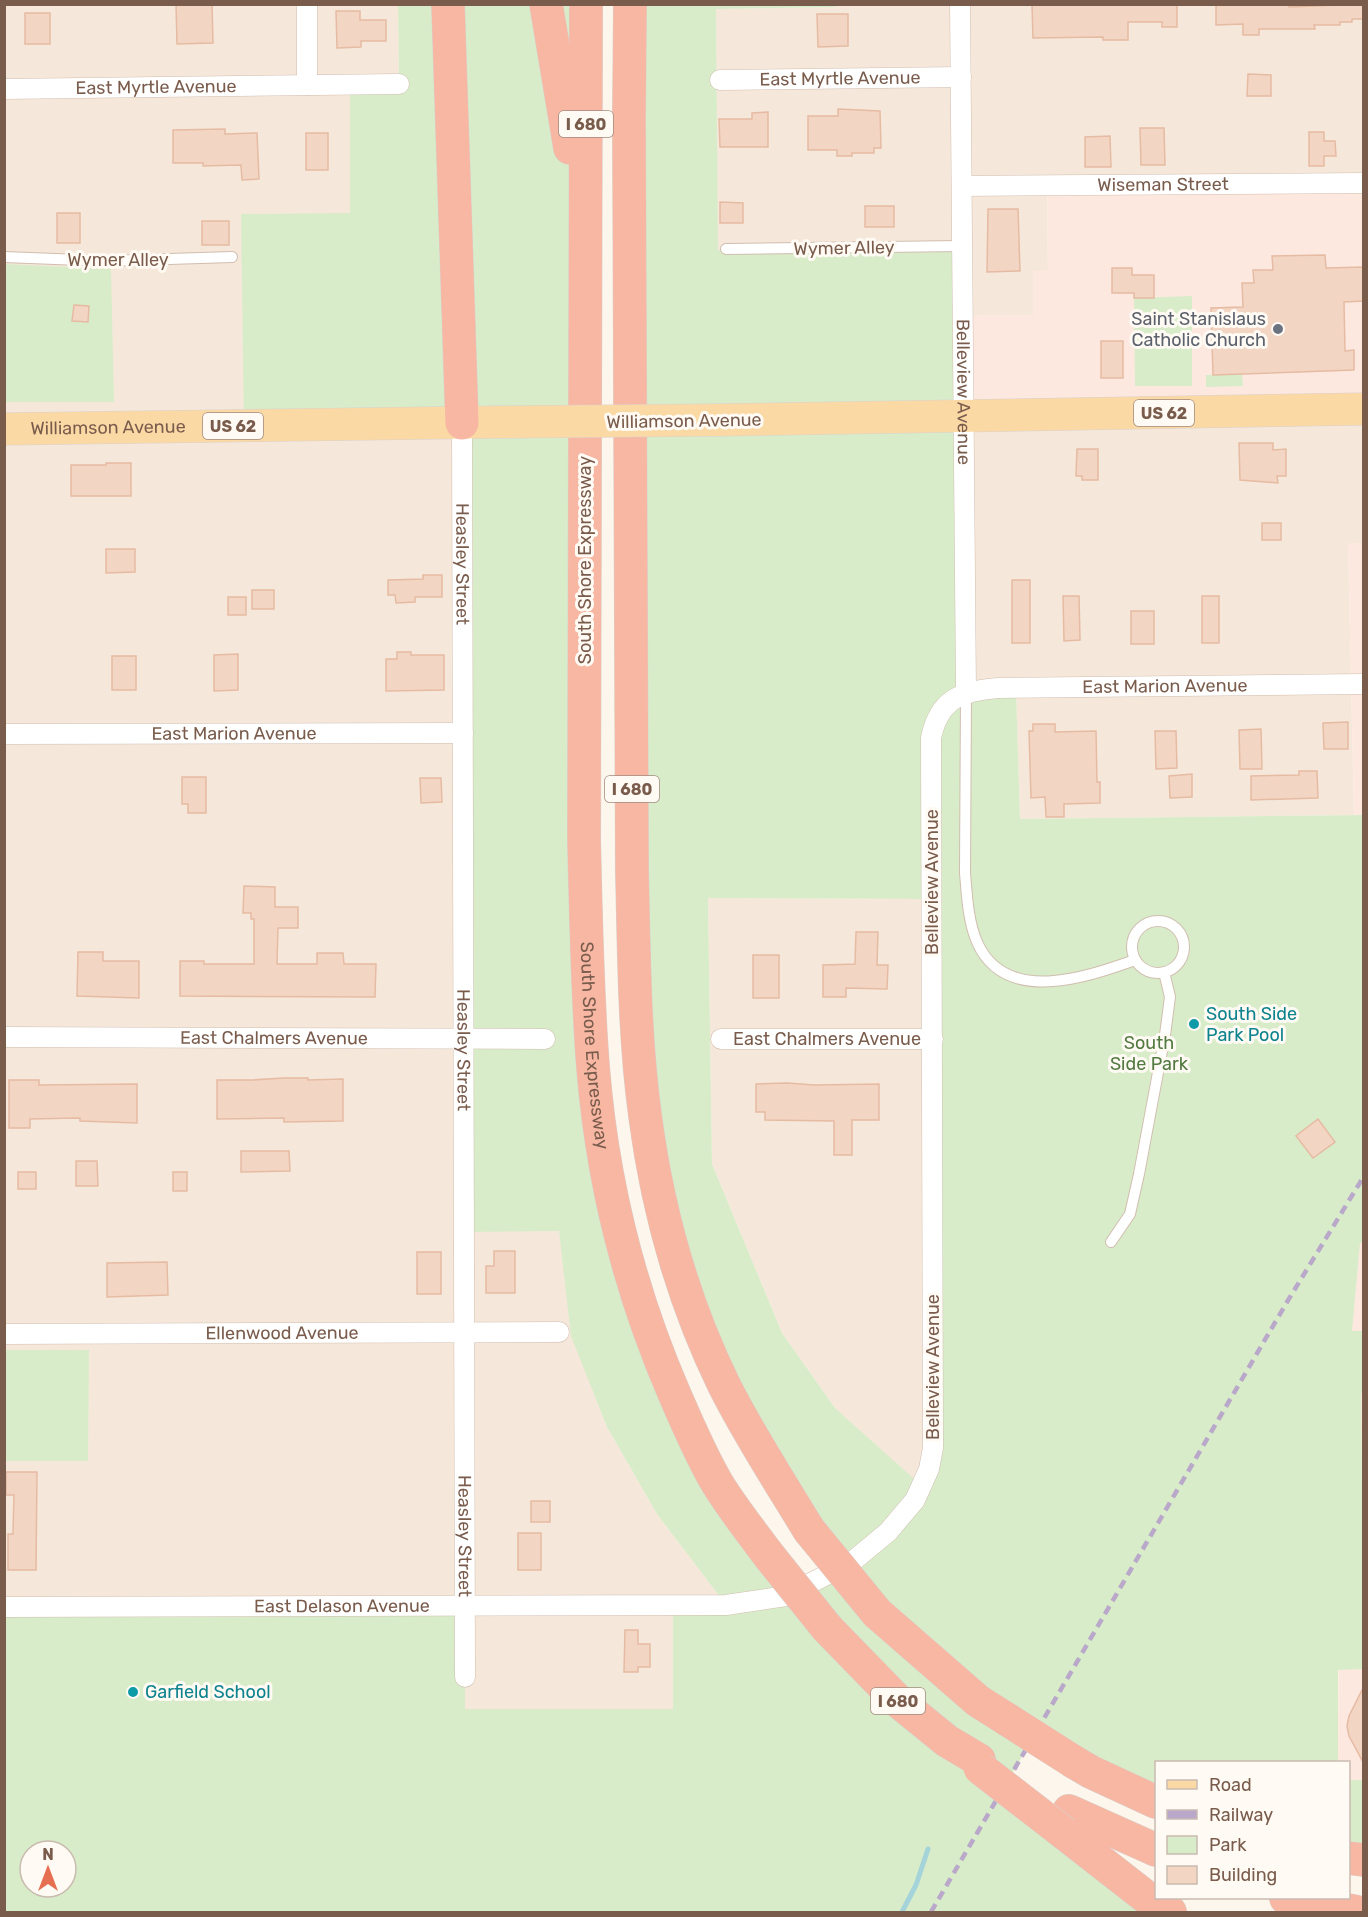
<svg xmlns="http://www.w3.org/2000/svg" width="1368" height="1917" font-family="Rubik,sans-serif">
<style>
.residential{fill:#f5e8da}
.commercial{fill:#fde8e0}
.green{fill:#d8ecc9;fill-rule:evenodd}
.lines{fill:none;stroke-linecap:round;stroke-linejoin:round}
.stream{stroke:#a5d3da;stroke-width:5}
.building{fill:#f3d5c3;stroke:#e6bba3;stroke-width:1.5}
.lane-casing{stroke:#d1beb0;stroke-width:12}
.street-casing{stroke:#d1beb0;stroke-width:21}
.primary-casing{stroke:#dad1cd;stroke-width:33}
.highway-casing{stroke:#dad1cd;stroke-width:34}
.lane{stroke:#fff;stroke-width:10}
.street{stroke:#fff;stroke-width:20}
.primary{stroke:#fbd9a5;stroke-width:32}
.highway{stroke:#f7b7a3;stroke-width:33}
.rail{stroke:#b9a8c9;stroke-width:4.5;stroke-dasharray:9 6;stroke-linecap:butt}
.primary-bridge-casing{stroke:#dad1cd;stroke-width:33;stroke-linecap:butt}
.highway-bridge-casing{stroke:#dad1cd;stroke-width:34;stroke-linecap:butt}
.primary-bridge{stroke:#fbd9a5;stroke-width:32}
.highway-bridge{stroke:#f7b7a3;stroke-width:33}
.worship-dot{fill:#6b7280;stroke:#fffaf3;stroke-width:2}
.culture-dot{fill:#0f9aa8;stroke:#fffaf3;stroke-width:2}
.labels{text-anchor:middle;stroke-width:6;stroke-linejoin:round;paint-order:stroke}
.shield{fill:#fffaf3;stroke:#a28b7f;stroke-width:1.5}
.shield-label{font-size:16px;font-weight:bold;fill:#7a5c4d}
.street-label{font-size:18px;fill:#7a5c4d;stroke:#fffaf3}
.worship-label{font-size:18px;fill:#5b616d;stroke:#fffaf3;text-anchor:end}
.culture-label{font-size:18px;fill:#0d838f;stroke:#fffaf3;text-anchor:start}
.park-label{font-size:18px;fill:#537a41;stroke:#fffaf3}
</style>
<rect width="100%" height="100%" fill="#fdf6ec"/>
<g class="residential">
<polygon points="835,4 1363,5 1363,183 1047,185 1048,271 1033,271 1033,315 963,316 717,250 716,9 835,7"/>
<polygon points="4,5 398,5 399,84 350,85 350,214 462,423 572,1336 607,1427 657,1514 726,1605 729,1709 465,1710 465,1606 5,1607"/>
<polygon points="1363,409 1363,543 1348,544 1354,815 1020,819 1016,688 966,693 964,417"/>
<polygon points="708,898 933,899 934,1428 922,1487 835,1408 782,1333 712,1164"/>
</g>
<g class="commercial">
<polygon points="1363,183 1363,409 964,417 963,316 1033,315 1033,271 1048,270 1047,185"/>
<polygon points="1348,543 1363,543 1363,815 1354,815"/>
<polygon points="1363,1178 1363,1780 1349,1780 1348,1762 1338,1762 1341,1213"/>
</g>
<g class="green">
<path d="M398 4 586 5 587 978 658 1357 797 1590 841 1568 743 1420 653 1165 629 5H835V7L716 9 718 250 962 246 966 692 1016 688 1020 819 1363 815 1364 1242 1360 1243 1352 1331H1364V1392L1361 1393 1364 1669 1338 1670V1762H1156V1802L1034 1736 1004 1788 1170 1912H5L4 1607 465 1605V1709H673V1605H726L657 1514 607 1427 571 1336 559 1231 465 1232 462 423 244 426 241 214 350 213V85L399 83ZM708 898 932 899 929 1469 922 1486 835 1408 782 1333 712 1164ZM30 1851H66V1887H30Z"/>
<polygon points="4,264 111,269 114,402 5,402"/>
<polygon points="1192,296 1192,386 1135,386 1134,298"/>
<polygon points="1242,374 1243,386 1206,387 1206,375"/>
<polygon points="5,1350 89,1350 88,1461 5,1461"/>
<polygon points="1348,1780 1363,1780 1363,1860 1349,1858"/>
</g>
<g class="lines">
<polyline class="stream" points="902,1912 916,1885 928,1849"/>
</g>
<g class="building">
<polygon points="176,4 212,4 213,43 177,44"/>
<polygon points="1177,4 1177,27 1162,27 1162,22 1128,22 1128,40 1103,40 1103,37 1033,38 1032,5"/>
<polygon points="1216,4 1289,4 1289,7 1364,4 1364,19 1352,19 1352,22 1340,22 1340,25 1314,25 1315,29 1259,29 1259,35 1243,35 1243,24 1216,25"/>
<polygon points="336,11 360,11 360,20 386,20 386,41 361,41 361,47 337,48"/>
<rect x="25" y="13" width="25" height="31"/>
<polygon points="817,14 848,14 848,46 818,47"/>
<polygon points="1248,74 1271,75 1271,96 1247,96"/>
<polygon points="838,109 880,111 881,148 874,148 874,153 852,153 852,156 837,156 837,150 808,150 808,116 838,116"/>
<polygon points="768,112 768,147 720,147 719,119 752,119 752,113"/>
<polygon points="1140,128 1164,128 1165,165 1141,165"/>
<polygon points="225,129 225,134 257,133 259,179 242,180 241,165 203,166 203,163 173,163 173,130"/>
<polygon points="1309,132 1324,132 1324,141 1335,141 1336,156 1324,156 1324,166 1309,166"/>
<rect x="306" y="133" width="22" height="37"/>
<polygon points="1110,136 1111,167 1085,167 1085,137"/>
<polygon points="720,202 743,203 743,223 720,223"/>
<rect x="865" y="206" width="29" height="21"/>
<polygon points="988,209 1018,209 1020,271 987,272"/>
<rect x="57" y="213" width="23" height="30"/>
<rect x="202" y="221" width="27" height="24"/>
<polygon points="1325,255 1326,268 1364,267 1364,301 1344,302 1345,351 1354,350 1354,370 1213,375 1211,308 1243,307 1242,283 1254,283 1253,270 1273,270 1272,256"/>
<polygon points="1112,268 1132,268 1132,275 1154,275 1154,298 1134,298 1134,293 1112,293"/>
<polygon points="74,305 89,306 88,322 72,321"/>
<rect x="1101" y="341" width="22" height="37"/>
<polygon points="1239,443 1273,443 1273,450 1286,449 1286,476 1277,476 1278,483 1240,480"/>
<polygon points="1077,449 1098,449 1098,480 1082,480 1082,476 1076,476"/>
<polygon points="106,463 131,463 131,496 71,496 71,465 106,465"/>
<rect x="1262" y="523" width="19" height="17"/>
<polygon points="106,549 135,549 135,572 106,573"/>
<polygon points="423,575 442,575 442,597 415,597 415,602 396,603 395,595 388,595 388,580 423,579"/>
<rect x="1012" y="580" width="18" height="63"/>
<rect x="252" y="590" width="22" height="19"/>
<polygon points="1063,596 1079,596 1080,640 1064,641"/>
<rect x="1202" y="596" width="17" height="47"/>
<rect x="228" y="597" width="18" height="18"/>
<rect x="1131" y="611" width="23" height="33"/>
<polygon points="397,652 411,652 411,655 444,655 444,690 386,691 386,659 397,659"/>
<polygon points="238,654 238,690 214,691 214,655"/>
<rect x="112" y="656" width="24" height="34"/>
<polygon points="1348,722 1348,749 1324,749 1323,723"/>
<polygon points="1033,724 1055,724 1055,732 1096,731 1097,782 1100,782 1100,803 1064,804 1064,817 1046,817 1045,797 1031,798 1029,731 1033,731"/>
<polygon points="1261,729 1262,769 1240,769 1239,730"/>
<polygon points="1155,731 1176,731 1177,768 1156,769"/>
<polygon points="1299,771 1317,771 1318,798 1251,800 1251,776 1299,775"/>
<polygon points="1192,774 1192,797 1170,798 1169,776"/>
<polygon points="182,777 206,777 206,813 188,813 188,804 182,804"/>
<polygon points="420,778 441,778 442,802 421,803"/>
<polygon points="244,886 275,887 275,907 298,907 298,928 278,928 277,964 317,964 317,953 343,953 344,964 376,964 375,997 180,996 180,961 204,961 204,964 254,964 254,919 251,919 251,913 243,913"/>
<polygon points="856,932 878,932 877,965 888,965 887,989 846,988 846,997 823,997 823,965 855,964"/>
<polygon points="78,952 103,952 103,961 139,961 139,998 77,996"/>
<rect x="753" y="955" width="26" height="43"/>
<polygon points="284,1078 308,1078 308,1080 343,1079 343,1121 284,1122 284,1118 217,1119 217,1080 252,1080"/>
<polygon points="9,1080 39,1080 39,1085 137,1084 137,1123 80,1121 80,1118 30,1119 30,1128 9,1128"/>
<polygon points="788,1083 814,1085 879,1084 879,1120 852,1120 852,1155 834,1155 834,1121 765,1120 765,1112 756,1112 756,1084"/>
<polygon points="1318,1119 1335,1142 1313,1158 1296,1136"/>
<polygon points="241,1151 289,1151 290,1171 241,1172"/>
<polygon points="76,1161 97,1161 98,1186 76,1186"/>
<rect x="18" y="1172" width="18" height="17"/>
<rect x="173" y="1172" width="14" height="19"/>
<polygon points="494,1251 515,1251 515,1293 486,1293 486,1266 494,1266"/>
<rect x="417" y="1252" width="24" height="42"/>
<polygon points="167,1262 168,1295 107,1297 107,1263"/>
<polygon points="6,1472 37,1472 36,1570 8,1570 8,1534 13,1534 14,1495 6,1495"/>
<rect x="531" y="1501" width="19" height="21"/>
<rect x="518" y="1533" width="23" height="37"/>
<polygon points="625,1630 638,1630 638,1644 650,1644 650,1667 638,1667 638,1672 624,1672"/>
<polygon points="1364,1686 1364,1764 1349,1736 1347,1726 1349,1716"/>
</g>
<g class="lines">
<g class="lane-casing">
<g id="lane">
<polyline points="726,249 962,246"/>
<polyline points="4,257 106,261 232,257"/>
<path d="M966 693 965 873C967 896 968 921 977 942 1005 1006 1087 977 1135 960"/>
<circle cx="1158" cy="947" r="26"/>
<polyline points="1111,1242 1130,1214 1139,1174 1165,1035 1170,997 1164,972"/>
</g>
</g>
<g class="street-casing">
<g id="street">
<polyline points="307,4 307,85"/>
<path id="s1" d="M960 4 966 693"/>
<path id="s2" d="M720 80 961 77"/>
<path id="s3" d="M4 89 399 84"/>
<path id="s4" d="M962 186 1364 183"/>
<path id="s5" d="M462 423 465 1677"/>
<path id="s6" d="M4 734 463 733"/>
<path id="s7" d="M4 1037 545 1039"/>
<path id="s8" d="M721 1039H933"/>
<path id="s9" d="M4 1334 559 1332"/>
<path id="s10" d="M4 1607 726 1605 786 1596 853 1561 888 1532 915 1500 929 1469 933 1448 931 738C939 699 961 691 998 688L1364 684"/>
</g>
</g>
<g class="primary-casing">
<g id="primary">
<polyline points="717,420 1364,409"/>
<path id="s11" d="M4 429 502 422"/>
</g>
</g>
<g class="highway-casing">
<g id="highway">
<polyline points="448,4 462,423"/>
<polyline points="546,4 570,148"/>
<path id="s12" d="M586 4 584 840C586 916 587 992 593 1067 602 1180 629 1289 674 1393 687 1423 700 1454 717 1483 733 1509 752 1533 770 1557"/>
<path d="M630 4 629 119 632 870C634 951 634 1034 645 1115 657 1207 683 1301 724 1385 749 1435 780 1482 809 1530"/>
<polyline points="877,1613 978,1701 1008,1720"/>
<polyline points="827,1628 899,1702 947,1741 979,1760"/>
<polyline points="1074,1762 1091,1772 1156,1802"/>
<polyline points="1069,1811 1156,1850"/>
<polyline points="1064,1833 1146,1897 1170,1912"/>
<polyline points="1348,1858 1364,1860"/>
<polyline points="1286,1898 1357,1912"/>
</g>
</g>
<use href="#lane" class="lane"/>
<use href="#street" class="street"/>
<use href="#primary" class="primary"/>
<use href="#highway" class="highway"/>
<polyline class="rail" points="931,1912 1287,1302 1364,1176"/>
<g class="primary-bridge-casing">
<polyline id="primary-bridge" points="502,422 717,420"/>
</g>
<g class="highway-bridge-casing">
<g id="highway-bridge">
<polyline points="809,1530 877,1613"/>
<polyline points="770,1557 827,1628"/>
<polyline points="1008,1720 1074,1762"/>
<polyline points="980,1768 1064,1833"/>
</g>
</g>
<use href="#primary-bridge" class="primary-bridge"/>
<use href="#highway-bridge" class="highway-bridge"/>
</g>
<circle class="worship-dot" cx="1278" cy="329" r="6"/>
<g class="culture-dot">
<circle cx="1194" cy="1024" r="6"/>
<circle cx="133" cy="1692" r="6"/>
</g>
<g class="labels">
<g class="shield">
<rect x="559" y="111" width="54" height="26" rx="4.5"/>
<rect x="1134" y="400" width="60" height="26" rx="4.5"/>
<rect x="203" y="413" width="60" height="26" rx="4.5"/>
<rect x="605" y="776" width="54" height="26" rx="4.5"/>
<rect x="871" y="1688" width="54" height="26" rx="4.5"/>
</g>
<g class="shield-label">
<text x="586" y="130">I 680</text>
<text x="1164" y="419">US 62</text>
<text x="233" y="432">US 62</text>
<text x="632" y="795">I 680</text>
<text x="898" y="1707">I 680</text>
</g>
<g class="street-label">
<text dy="6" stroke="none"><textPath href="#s2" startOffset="120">East Myrtle Avenue</textPath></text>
<text dy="6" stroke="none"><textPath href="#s3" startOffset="152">East Myrtle Avenue</textPath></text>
<text dy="6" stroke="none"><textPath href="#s4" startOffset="201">Wiseman Street</textPath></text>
<text transform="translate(844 248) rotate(-1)" y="6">Wymer Alley</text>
<text x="118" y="266">Wymer Alley</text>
<text dy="6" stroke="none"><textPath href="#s1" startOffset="388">Belleview Avenue</textPath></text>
<text transform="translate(684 421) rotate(-1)" y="6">Williamson Avenue</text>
<text dy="6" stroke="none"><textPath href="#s11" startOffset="104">Williamson Avenue</textPath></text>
<text transform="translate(585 560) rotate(-90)" y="6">South Shore Expressway</text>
<text dy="6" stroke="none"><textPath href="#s5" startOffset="141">Heasley Street</textPath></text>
<text dy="6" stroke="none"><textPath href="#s10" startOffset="1970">East Marion Avenue</textPath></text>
<text dy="6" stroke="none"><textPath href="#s6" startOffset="230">East Marion Avenue</textPath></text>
<text transform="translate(932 882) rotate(-90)" y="6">Belleview Avenue</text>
<text dy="6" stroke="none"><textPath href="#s7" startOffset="270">East Chalmers Avenue</textPath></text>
<text dy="6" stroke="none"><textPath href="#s8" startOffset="106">East Chalmers Avenue</textPath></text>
<text dy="6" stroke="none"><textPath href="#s12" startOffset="1042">South Shore Expressway</textPath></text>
<text dy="6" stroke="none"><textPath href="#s5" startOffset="627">Heasley Street</textPath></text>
<text dy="6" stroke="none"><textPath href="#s9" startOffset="278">Ellenwood Avenue</textPath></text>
<text transform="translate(933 1367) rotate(-90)" y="6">Belleview Avenue</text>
<text dy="6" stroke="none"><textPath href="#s5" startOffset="1113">Heasley Street</textPath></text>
<text dy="6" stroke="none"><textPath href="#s10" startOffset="338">East Delason Avenue</textPath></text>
</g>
<g class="worship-label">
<text x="1266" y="325">Saint Stanislaus<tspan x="1266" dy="21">Catholic Church</tspan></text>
</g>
<g class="culture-label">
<text x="1206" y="1020">South Side<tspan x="1206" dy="21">Park Pool</tspan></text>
<text x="145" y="1698">Garfield School</text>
</g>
<g class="park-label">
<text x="1149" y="1049">South<tspan x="1149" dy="21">Side Park</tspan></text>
</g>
</g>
<rect width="1368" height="1917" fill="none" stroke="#7a5c4d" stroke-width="12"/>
<rect x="1155" y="1761" width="195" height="138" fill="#fffaf3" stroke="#cabbb1" stroke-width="1.5"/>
<rect x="1167" y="1780" width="30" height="9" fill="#fbd9a5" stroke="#cabbb1" stroke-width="1.5"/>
<text x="1209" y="1791" font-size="18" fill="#7a5c4d">Road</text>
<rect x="1167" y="1810" width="30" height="9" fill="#b9a8c9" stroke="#cabbb1" stroke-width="1.5"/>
<text x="1209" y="1821" font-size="18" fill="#7a5c4d">Railway</text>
<rect x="1167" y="1836" width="30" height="18" fill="#d8ecc9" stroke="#cabbb1" stroke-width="1.5"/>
<text x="1209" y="1851" font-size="18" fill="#7a5c4d">Park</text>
<rect x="1167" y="1866" width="30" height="18" fill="#f3d5c3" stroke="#cabbb1" stroke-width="1.5"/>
<text x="1209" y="1881" font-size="18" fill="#7a5c4d">Building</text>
<g transform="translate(48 1869)"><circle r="28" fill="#fffaf3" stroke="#cabbb1" stroke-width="1.5"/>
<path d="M0-4.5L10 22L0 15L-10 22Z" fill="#e76f51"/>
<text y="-9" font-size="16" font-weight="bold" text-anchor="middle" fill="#7a5c4d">N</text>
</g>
</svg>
